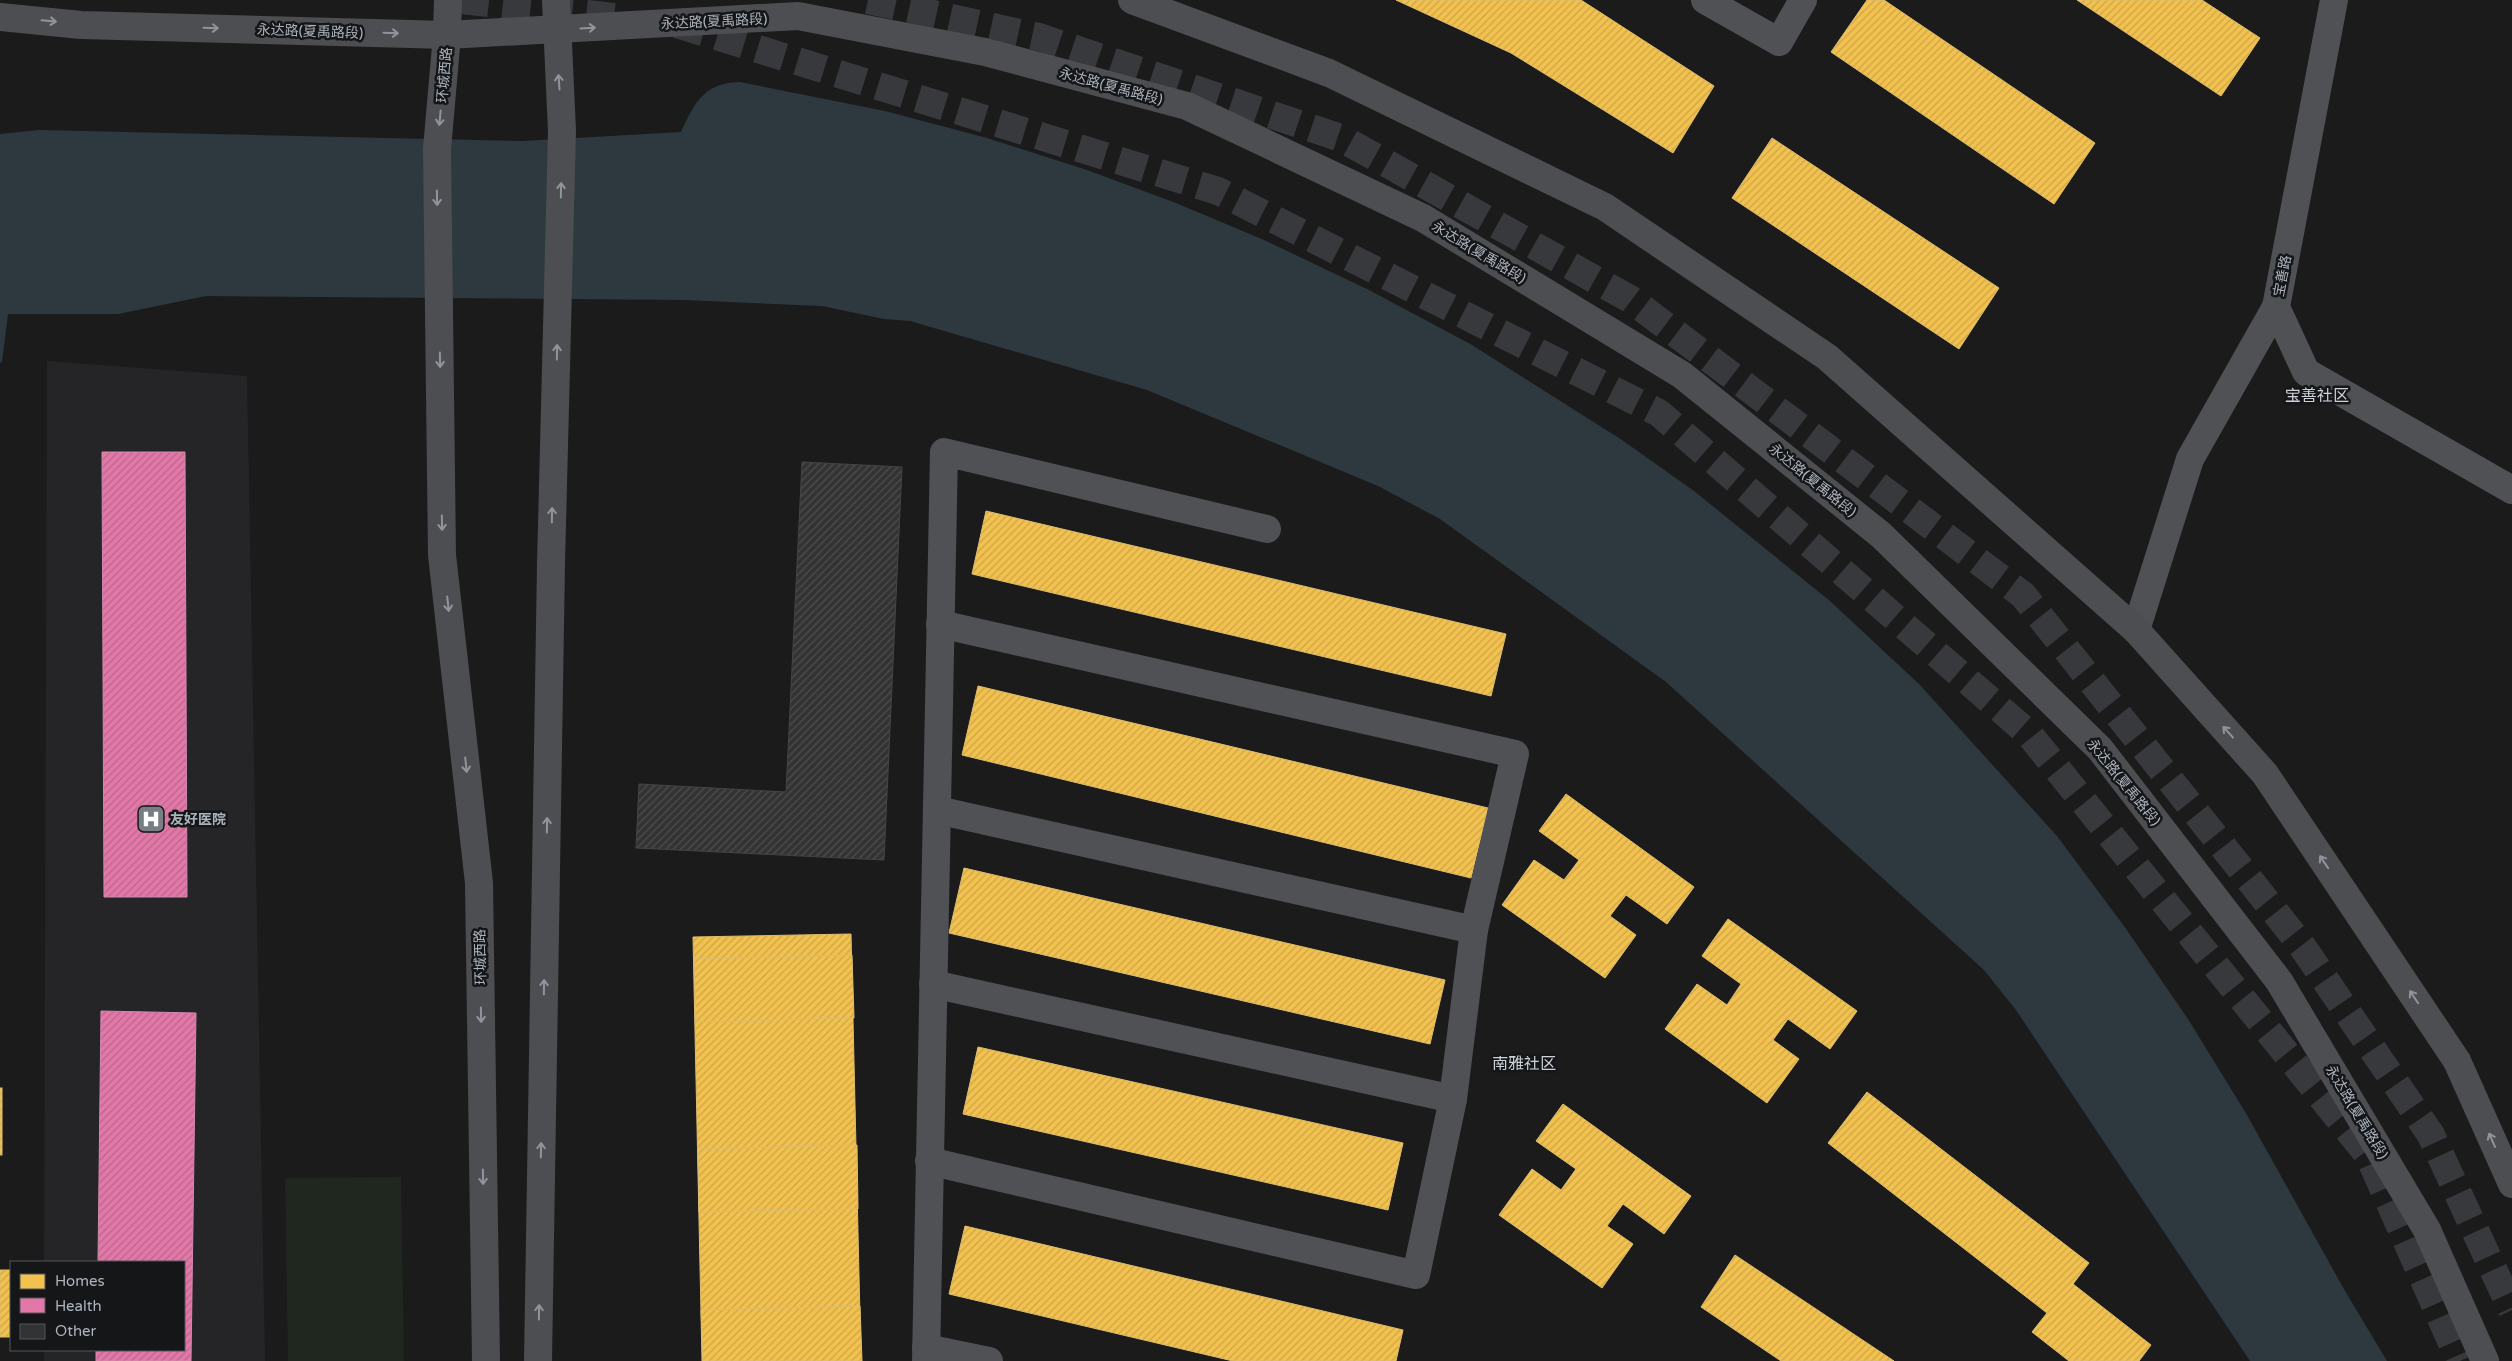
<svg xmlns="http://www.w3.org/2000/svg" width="2512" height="1361" font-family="'Varela Round','Noto Sans SC',sans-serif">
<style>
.built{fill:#252528}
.park{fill:#1f271f}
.water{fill:#2d393f}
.homes{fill:url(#homes-hatch);stroke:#ddbd6f}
.health{fill:url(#health-hatch);stroke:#d289ae}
.building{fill:url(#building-hatch);stroke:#444548}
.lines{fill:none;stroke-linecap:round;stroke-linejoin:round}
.highway-tunnel{stroke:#38393c;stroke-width:28;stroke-dasharray:28 14;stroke-linecap:butt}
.minor{stroke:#4f5155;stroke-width:28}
.major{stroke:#4d4e51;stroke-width:28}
.oneway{stroke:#90959d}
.labels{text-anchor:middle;stroke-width:5;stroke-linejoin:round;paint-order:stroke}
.street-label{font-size:14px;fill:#acb3bd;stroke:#151618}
.poi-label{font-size:14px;font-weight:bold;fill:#acb3bd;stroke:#151618;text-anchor:start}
.quarter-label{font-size:16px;fill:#cdd2d9;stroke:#151618}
</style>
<defs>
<pattern id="homes-hatch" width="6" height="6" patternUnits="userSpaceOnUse" patternTransform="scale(1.25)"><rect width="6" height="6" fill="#f2c14e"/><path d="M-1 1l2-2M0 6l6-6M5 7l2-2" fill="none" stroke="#cca54a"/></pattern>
<pattern id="health-hatch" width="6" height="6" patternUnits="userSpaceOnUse" patternTransform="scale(1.25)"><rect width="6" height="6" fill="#e377a8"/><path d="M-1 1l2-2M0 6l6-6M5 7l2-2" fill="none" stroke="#b7678c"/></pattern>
<pattern id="building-hatch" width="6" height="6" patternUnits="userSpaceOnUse" patternTransform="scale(1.25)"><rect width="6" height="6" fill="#333334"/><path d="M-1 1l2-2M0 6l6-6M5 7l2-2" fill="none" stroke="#4e4e4f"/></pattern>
</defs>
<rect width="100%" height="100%" fill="#1b1b1c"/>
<polygon class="built" points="47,361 247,376 265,1361 44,1361 44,1350 184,1350 184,1262 44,1262"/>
<polygon class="park" points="401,1177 404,1361 288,1361 285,1178"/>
<path class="water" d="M740 82 885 111 987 138 1087 170 1176 203 1264 240 1369 290 1472 345 1622 440 1694 491 1830 601 1919 684 2057 836 2124 926 2188 1019 2247 1115 2345 1291 2387 1361H2250L2016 1010 1984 970 1666 682 1440 519 1378 486 1147 390 910 321 884 319 822 306 684 300 206 296 118 314H8L2 362 0 363V134L39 130 523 141 681 132C695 102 704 83 740 82Z"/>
<g class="homes">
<polygon points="1396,0 1581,0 1714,86 1673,153 1511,53"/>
<polygon points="1867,0 1884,0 2095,143 2054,204 1831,52"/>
<polygon points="2077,0 2202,0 2260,38 2221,96"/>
<polygon points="1772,138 1999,288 1959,349 1732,198"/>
<polygon points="986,511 1506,634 1491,696 972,574"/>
<polygon points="978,686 1488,808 1471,878 962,755"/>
<polygon points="1566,794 1694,887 1667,924 1626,895 1610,916 1636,935 1605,978 1502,905 1534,860 1564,880 1579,860 1539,831"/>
<polygon points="964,868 1445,980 1430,1044 949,933"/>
<polygon points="1728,919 1857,1011 1830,1049 1788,1019 1773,1040 1799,1059 1767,1103 1665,1029 1697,984 1727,1005 1741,984 1702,956"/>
<polygon points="851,934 861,1361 702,1361 693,937"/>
<polygon points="852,955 854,1018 696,1022 694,959"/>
<polygon points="978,1047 1403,1143 1388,1210 963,1114"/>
<rect x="0" y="1088" width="2" height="67"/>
<polygon points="1867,1092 2089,1263 2073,1284 2151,1345 2139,1361 2069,1361 2032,1332 2047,1313 1828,1143"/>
<polygon points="1563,1104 1691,1196 1664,1234 1623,1204 1607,1226 1633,1244 1602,1288 1499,1215 1532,1169 1561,1190 1576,1169 1536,1141"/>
<polygon points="857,1145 858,1209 699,1212 698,1149"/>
<polygon points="965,1226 1403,1330 1396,1361 1233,1361 949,1294"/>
<polygon points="1735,1255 1894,1361 1781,1361 1701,1307"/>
<rect x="0" y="1270" width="11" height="67"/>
<polygon points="860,1306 862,1361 703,1361 701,1310"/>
</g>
<g class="health">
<polygon points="102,452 185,452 187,897 104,897"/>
<polygon points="101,1011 196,1013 191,1361 96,1361 96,1350 184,1350 184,1262 98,1262"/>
</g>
<polygon class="building" points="802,462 902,467 884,860 636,848 639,784 786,792"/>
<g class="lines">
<g class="highway-tunnel">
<polyline points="461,0 624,18"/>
<polyline points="868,0 1039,37 1341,138 1630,299 2023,595 2302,946 2431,1135 2512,1310"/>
<polyline points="677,24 1218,191 1659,413 2029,734 2369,1156 2460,1361"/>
</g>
<g class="minor">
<polyline points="1705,0 1779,42 1803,0"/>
<polyline points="2334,0 2276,307 2306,372 2512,490"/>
<polyline points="2136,630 2190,459 2276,307"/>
<polyline points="937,810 1474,930"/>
<polyline points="933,984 1453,1099"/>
<polyline points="929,1161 1416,1275 1453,1099 1474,930 1515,754 940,624"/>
<polyline points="926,1348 989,1361"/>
<polyline points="926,1361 944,452 1267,529"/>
</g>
<g class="major">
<polyline points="448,0 447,35 437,149 442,555 479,883 486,1361"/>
<polyline points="1132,0 1329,73 1605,207 1827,357 2136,630 2265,774 2457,1061 2512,1184"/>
<polyline points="0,17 81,25 447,35 798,16 985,52 1187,106 1423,218 1682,375 1881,535 2100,749 2279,981 2427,1230 2485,1361"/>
<polyline points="538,1361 551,564 562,131 556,0"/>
</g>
</g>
<defs><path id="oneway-shaft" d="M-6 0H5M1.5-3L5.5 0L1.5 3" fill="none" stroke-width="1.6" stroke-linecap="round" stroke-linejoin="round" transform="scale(1.25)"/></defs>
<g class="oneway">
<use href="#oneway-shaft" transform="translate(49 21) rotate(5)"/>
<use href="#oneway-shaft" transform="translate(211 28) rotate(2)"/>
<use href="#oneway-shaft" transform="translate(588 28) rotate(-3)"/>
<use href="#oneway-shaft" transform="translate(391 33) rotate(2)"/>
<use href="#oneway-shaft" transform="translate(559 82) rotate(-94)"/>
<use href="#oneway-shaft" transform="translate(440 118) rotate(95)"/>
<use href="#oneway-shaft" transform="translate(561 190) rotate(-89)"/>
<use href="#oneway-shaft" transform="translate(437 198) rotate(89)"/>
<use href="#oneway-shaft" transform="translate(557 352) rotate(-89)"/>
<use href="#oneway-shaft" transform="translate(440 360) rotate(89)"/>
<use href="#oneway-shaft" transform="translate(552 515) rotate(-89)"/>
<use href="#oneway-shaft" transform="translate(442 523) rotate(89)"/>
<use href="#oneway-shaft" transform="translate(448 604) rotate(84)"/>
<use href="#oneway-shaft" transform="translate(2228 732) rotate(-132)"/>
<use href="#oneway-shaft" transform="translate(466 765) rotate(84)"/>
<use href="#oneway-shaft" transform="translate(547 825) rotate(-89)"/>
<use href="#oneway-shaft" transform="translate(2324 862) rotate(-124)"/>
<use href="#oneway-shaft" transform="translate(544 987) rotate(-89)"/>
<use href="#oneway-shaft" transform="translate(2414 997) rotate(-124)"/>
<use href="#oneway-shaft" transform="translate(481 1015) rotate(89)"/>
<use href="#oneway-shaft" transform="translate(2492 1140) rotate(-114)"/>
<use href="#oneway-shaft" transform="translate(541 1150) rotate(-89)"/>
<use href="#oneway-shaft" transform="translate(483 1177) rotate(89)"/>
<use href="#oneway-shaft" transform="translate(539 1312) rotate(-89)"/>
</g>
<defs>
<g id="hospital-square" transform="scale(1.4375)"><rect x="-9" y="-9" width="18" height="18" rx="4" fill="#797e85" stroke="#151618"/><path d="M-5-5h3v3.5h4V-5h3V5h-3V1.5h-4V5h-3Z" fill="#fff"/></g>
</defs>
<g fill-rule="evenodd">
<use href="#hospital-square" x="151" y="819"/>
</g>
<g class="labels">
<g class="street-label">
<text transform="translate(714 21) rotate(-3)" y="5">永达路(夏禹路段)</text>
<text transform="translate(310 31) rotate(2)" y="5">永达路(夏禹路段)</text>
<text transform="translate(444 75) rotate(-85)" y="5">环城西路</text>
<text transform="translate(1111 86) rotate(15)" y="5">永达路(夏禹路段)</text>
<text transform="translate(1479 252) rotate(31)" y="5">永达路(夏禹路段)</text>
<text transform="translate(2282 276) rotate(-79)" y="5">宝善路</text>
<text transform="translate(1813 480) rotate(39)" y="5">永达路(夏禹路段)</text>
<text transform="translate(2124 782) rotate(51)" y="5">永达路(夏禹路段)</text>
<text transform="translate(480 957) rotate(-91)" y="5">环城西路</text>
<text transform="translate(2357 1112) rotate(59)" y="5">永达路(夏禹路段)</text>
</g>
<g class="poi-label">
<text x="170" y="824">友好医院</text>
</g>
<g class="quarter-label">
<text x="2317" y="401">宝善社区</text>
<text x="1524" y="1069">南雅社区</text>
</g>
</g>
<rect x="10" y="1261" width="175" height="90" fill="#151618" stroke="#51555a"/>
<rect x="20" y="1274" width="25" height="15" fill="#f2c14e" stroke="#51555a"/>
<text x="55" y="1286" font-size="15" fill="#acb3bd">Homes</text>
<rect x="20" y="1298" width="25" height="15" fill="#e377a8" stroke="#51555a"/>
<text x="55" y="1311" font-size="15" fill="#acb3bd">Health</text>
<rect x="20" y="1324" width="25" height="15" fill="#333334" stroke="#51555a"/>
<text x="55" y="1336" font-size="15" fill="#acb3bd">Other</text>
</svg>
